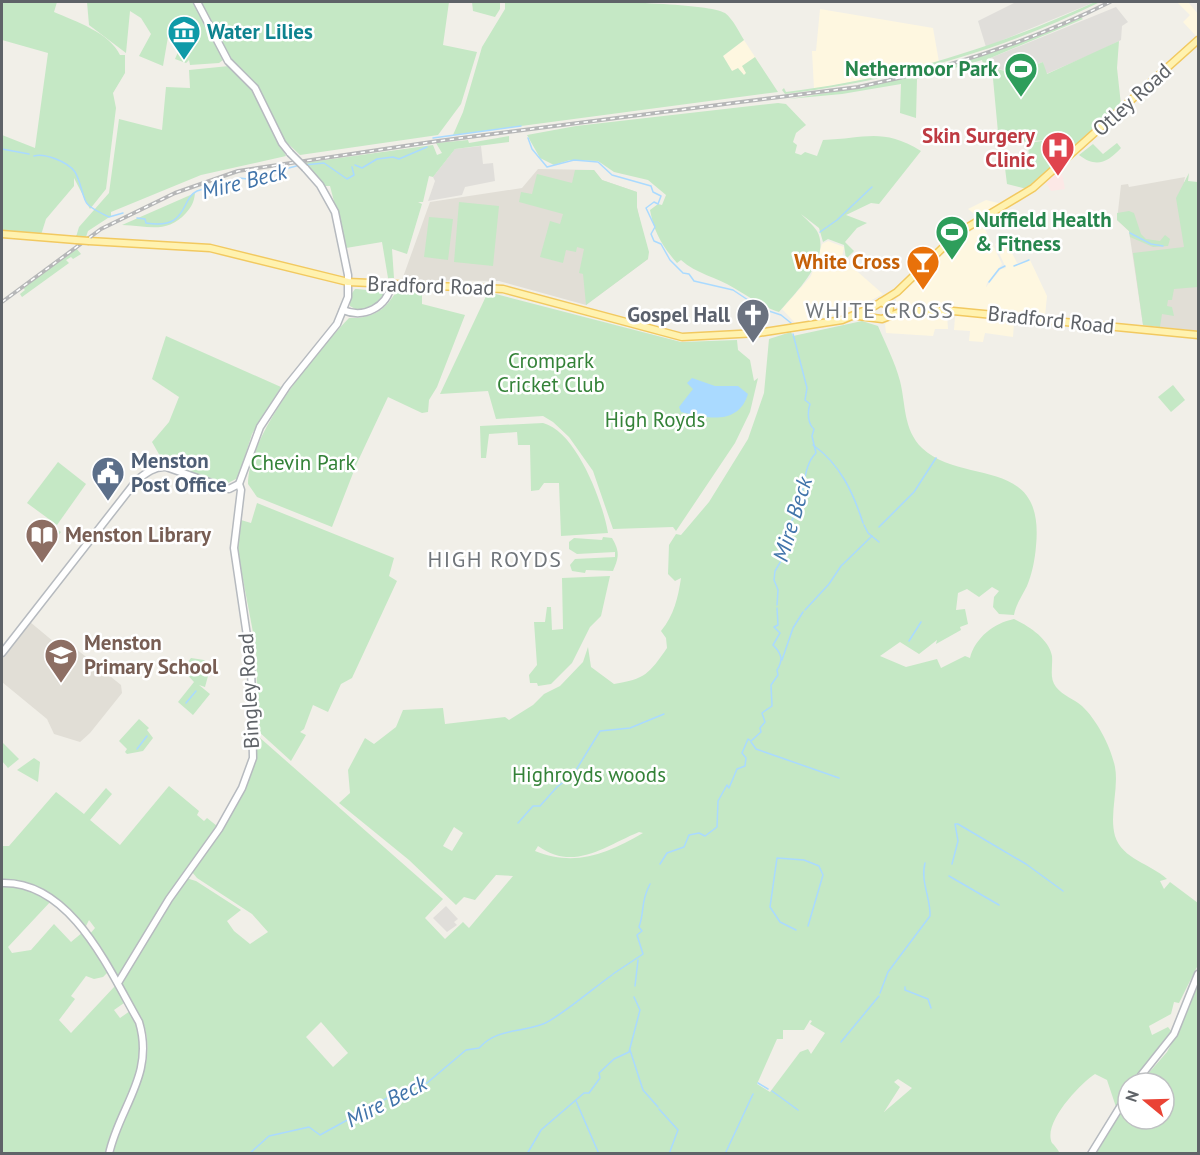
<svg xmlns="http://www.w3.org/2000/svg" width="1200" height="1155" font-family="'PT Sans',sans-serif">
<style>
.commercial{fill:#fef7e0}
.industrial{fill:#e0deda}
.education{fill:#e1ded6}
.medical{fill:#fce8e6}
.green{fill:#c5e8c5;fill-rule:evenodd}
.water{fill:#aadaff}
.lines{fill:none;stroke-linecap:round;stroke-linejoin:round}
.stream{stroke:#aadaff;stroke-width:1.5}
.secondary-casing{stroke:#b6babf;stroke-width:9}
.primary-casing{stroke:#f2c960;stroke-width:9}
.secondary{stroke:#fff;stroke-width:6}
.primary{stroke:#fff2af;stroke-width:6}
.rail-casing{stroke:#b6b7b8;stroke-width:4}
.rail{stroke:#fff;stroke-width:1.5;stroke-dasharray:4.5;stroke-linecap:butt}
.secondary-bridge-casing{stroke:#b6babf;stroke-width:9;stroke-linecap:butt}
.primary-bridge-casing{stroke:#f2c960;stroke-width:9;stroke-linecap:butt}
.secondary-bridge{stroke:#fff;stroke-width:6}
.primary-bridge{stroke:#fff2af;stroke-width:6}
.labels{text-anchor:middle;stroke-width:5;stroke-linejoin:round;paint-order:stroke}
.culture-label{font-size:21px;font-weight:bold;fill:#0d838f;stroke:#fff;text-anchor:start}
.leisure-label{font-size:21px;font-weight:bold;fill:#27864d;stroke:#fff;text-anchor:end}
.street-label{font-size:21px;fill:#5f6368;stroke:#fff}
.health-label{font-size:21px;font-weight:bold;fill:#be3a42;stroke:#fff;text-anchor:end}
.food-label{font-size:21px;font-weight:bold;fill:#c56008;stroke:#fff;text-anchor:end}
.worship-label{font-size:21px;font-weight:bold;fill:#5b616d;stroke:#fff;text-anchor:end}
.park-label{font-size:21px;fill:#348238;stroke:#fff}
.service-label{font-size:21px;font-weight:bold;fill:#4e5e75;stroke:#fff;text-anchor:start}
.education-label{font-size:21px;font-weight:bold;fill:#785e54;stroke:#fff;text-anchor:start}
.water-label{font-size:22px;font-style:italic;fill:#4174aa;stroke:#fff}
.neighbourhood-label{font-size:22px;letter-spacing:1.5px;fill:#70757a;stroke:#fff}
</style>
<rect width="100%" height="100%" fill="#f1efe8"/>
<g class="commercial">
<polygon points="1177,2 1188,2 1198,14 1197,37 1183,22 1190,15"/>
<polygon points="820,9 933,28 939,62 877,77 814,89 812,51 816,51"/>
<polygon points="744,40 759,63 744,75 732,71 723,56"/>
<polygon points="986,200 1002,204 978,217 968,209"/>
<polygon points="982,223 1002,264 987,283 986,287 1001,269 1006,268 995,244 1005,239 1018,265 1030,260 1047,296 1045,316 944,306 896,306 896,299 953,245"/>
<polygon points="828,241 844,247 842,258 883,294 851,311 795,323 782,309 811,276 822,244"/>
<polygon points="917,314 947,314 948,329 935,329 933,336 886,333 885,324 891,317"/>
<polygon points="960,315 1014,323 1013,337 985,333 983,342 969,341 970,331 954,330 955,317"/>
</g>
<g class="industrial">
<polygon points="1016,2 1095,2 986,47 978,21"/>
<polygon points="1116,7 1128,22 1122,26 1121,40 1099,51 1046,74 1043,62 1014,73 991,67 988,59"/>
<polygon points="481,146 483,164 493,163 495,181 465,187 462,195 428,201 435,181 433,177 455,149"/>
<polygon points="446,906 458,919 454,922 457,925 447,932 433,918"/>
</g>
<g class="education">
<polygon points="538,169 594,170 602,180 637,192 637,207 648,259 586,305 499,281 402,280 430,202 522,188"/>
<polygon points="1185,177 1184,182 1198,182 1198,331 1143,325 1129,231 1117,220 1121,185 1128,184 1129,187"/>
<polygon points="30,622 60,647 65,640 121,685 122,693 90,733 80,742 54,734 47,719 2,682 2,658"/>
</g>
<polygon class="medical" points="1061,168 1065,189 1051,191 1046,183"/>
<g class="green">
<path d="M2 2H57L54 12C75 21 110 33 120 55H125V73L113 93 116 108 106 189 90 209 74 178V186L46 219 41 235 2 230V135L35 148 48 53 2 40Z"/>
<polygon points="87,2 195,2 223,60 219,63 190,65 189,60 186,63 175,59 181,45 168,37 163,66 139,56 151,34 141,18 130,11 126,53 89,25"/>
<polygon points="200,2 449,2 443,45 477,52 461,104 438,135 300,155 281,137 259,91 230,60"/>
<polygon points="472,2 500,2 500,9 495,17 473,11"/>
<path d="M505 2C543 1 702 0 725 13 733 19 739 32 744 40L723 56 732 71 738 68 744 75 746 73 742 66 755 57 778 92 453 135 463 112 482 47 505 9Z"/>
<path d="M1095 2H1100C999 52 895 80 785 94L782 90 784 88 786 92C895 79 995 48 1095 2Z"/>
<path d="M1080 17 1083 19 988 59 990 64 984 66 982 60 917 79 916 118 900 113 901 84 842 94 788 99C893 84 981 62 1080 17Z"/>
<polygon points="1119,41 1117,68 1121,105 1027,189 1007,184 1004,160 1029,158 1028,143 1048,140 999,143 992,68 1014,73 1043,62 1047,74"/>
<polygon points="229,66 253,90 286,156 201,175 111,212 111,216 88,231 86,237 76,237 79,227 109,193 119,119 162,130 166,87 190,88 189,70"/>
<path d="M778 103 786 104 806 125 796 133 793 142 797 145 795 153 801 155 805 152 817 156 823 140C865 139 881 127 921 151L879 204 871 203 846 215 867 223 857 228 845 242 854 251 846 259 844 245 828 239 823 242 819 228 801 214C806 219 813 225 817 231 832 258 795 293 779 312 762 307 750 297 734 288 717 277 696 274 681 260L677 263C662 246 654 232 650 210L658 204 662 205 666 195 648 180 614 172 598 161 570 160 554 165 540 158 527 135 576 126Z"/>
<polygon points="509,136 509,142 455,149 433,177 429,176 423,202 418,202 422,204 407,254 392,249 394,278 388,278 382,242 346,248 330,186 323,186 303,163 433,145 437,155 442,153 436,143 468,140 469,143"/>
<path d="M1117 143 1121 148C1107 163 1096 168 1079 155L1093 144 1103 154Z"/>
<polygon points="575,170 594,170 602,180 637,192 637,208 649,252 648,259 586,305 583,274 579,273 584,249 577,247 576,252 566,250 563,263 540,257 550,221 560,224 563,214 519,202 521,192 532,194 537,174 572,183"/>
<polygon points="1189,173 1188,181 1198,182 1198,287 1174,289 1172,300 1168,300 1167,306 1172,307 1174,316 1162,314 1160,327 1143,325 1133,253 1184,247 1176,198"/>
<path d="M195 193C194 202 192 206 186 213 167 234 149 226 122 225Z"/>
<polygon points="459,202 499,206 493,266 454,262"/>
<polygon points="1129,211 1134,213 1141,234 1146,239 1160,241 1165,235 1170,239 1168,246 1153,247 1130,237 1129,231 1117,220 1117,213"/>
<polygon points="429,217 453,219 448,260 424,257"/>
<polygon points="76,248 81,254 73,259 71,257 66,260 69,263 22,297 20,294 25,290 23,288"/>
<polygon points="355,289 357,289 386,292 381,303 360,312 350,306 350,296"/>
<path d="M403 289H422V304L465 315 437 387 429 400 428 412 422 413 388 397 357 463 332 527 257 497 248 484C248 435 315 353 349 318 363 319 380 314 389 302 394 296 395 291 403 289Z"/>
<polygon points="488,292 681,342 737,340 738,350 750,360 754,381 758,378 750,412 735,443 676,531 673,527 613,529 593,471 569,437 553,422 543,416 496,419 488,391 440,394"/>
<path d="M862 321 878 326C885 343 895 362 900 381 906 405 903 429 922 448 964 487 1045 454 1036 546 1035 559 1032 574 1027 586 1022 596 1016 604 1014 615L999 614 993 607 994 597 999 591 992 587 979 597 967 589 958 593 956 610 965 609 968 624 960 627 961 630 936 644 937 640 919 654 900 642 880 656 906 667 937 659 941 668 965 656 970 658C975 638 994 623 1014 619 1029 626 1049 639 1052 656 1053 667 1049 678 1056 687 1063 696 1074 699 1082 706 1097 720 1111 747 1115 767 1119 789 1109 814 1115 836 1122 859 1151 864 1167 879L1160 881 1164 889 1170 882 1198 903V965L1179 1003 1174 1002 1171 1014 1149 1026 1152 1035 1168 1027 1171 1031C1153 1059 1132 1079 1116 1107L1107 1080 1095 1074C1081 1083 1042 1123 1052 1143 1054 1145 1058 1149 1060 1154H112C121 1112 159 1071 144 1025 139 1010 126 999 120 984L145 940 186 878 196 881 241 910 227 921 234 931 250 944 268 932 252 914 197 878 192 872C224 826 251 793 259 737L443 899 425 918 445 939 463 922 469 928 513 876 496 875 475 900 464 897 456 905 409 860 339 803 350 793 348 770 365 738 374 744 396 727 403 710 443 708 445 724 505 717 509 720 533 705 544 694 560 686 583 662 588 647 591 667 614 684C645 679 649 674 667 648L666 638 661 631C674 615 678 598 681 578L675 581 668 574 669 545 676 534 681 535 709 502 748 439 764 393 769 339 791 332 793 336ZM454 827 463 833 452 851 443 846ZM639 832 643 833C607 854 575 867 535 851L538 846C574 872 605 846 639 832ZM810 1020 812 1021 810 1024 825 1033 811 1054 808 1049 800 1052 770 1092 757 1084 777 1039H783V1030H804ZM321 1022 348 1053 333 1067 306 1037ZM898 1079 912 1088 884 1112 900 1087 894 1082Z"/>
<polygon points="166,336 281,387 252,434 238,478 224,485 164,463 152,442 169,422 179,397 152,379"/>
<polygon points="1173,385 1185,400 1171,412 1158,397"/>
<path d="M543 423C576 431 603 502 608 533L561 536 559 483H544L539 490 531 491 530 445H518L517 432 489 434 486 458H481L480 426Z"/>
<polygon points="58,462 86,484 57,525 27,503"/>
<polygon points="257,503 394,558 389,576 397,581 352,678 341,684 328,712 313,705 304,729 300,732 306,735 291,761 258,731 256,648 237,548 241,520 251,523"/>
<polygon points="45,521 61,532 48,550 33,539"/>
<path d="M603 537 612 538C620 552 619 557 613 571L586 570 585 573 572 571 570 565 575 559 615 557V552L577 554 569 549V542L574 538 602 540Z"/>
<polygon points="610,576 601,616 590,627 572,663 551,684 538,686 537,683 530,683 529,675 537,665 534,622 545,622 547,607 551,607 552,630 563,629 562,578"/>
<polygon points="191,658 204,660 211,665 205,687 199,685 210,694 193,715 178,702 194,682 182,669"/>
<polygon points="139,719 149,728 147,730 153,738 143,751 127,754 125,752 127,749 119,741"/>
<polygon points="2,742 19,759 8,768 2,761"/>
<polygon points="34,758 40,762 38,782 17,770"/>
<path d="M169 786 199 811 197 815 204 821 207 818 217 826 118 979 89 935 95 928 89 920 85 928C58 905 39 882 2 881V846H9L56 792 84 814 106 788 112 794 90 820 120 845Z"/>
<path d="M13 883 51 901 8 947 12 953 31 950 54 924 71 942 83 932 108 972 103 977 94 979 86 976 71 996 75 999 59 1020 71 1033 115 986 124 1003 114 1010 120 1018 130 1011C159 1061 116 1106 105 1153H2V885Z"/>
<polygon points="1198,980 1198,1153 1096,1154 1128,1101 1128,1119 1164,1119 1164,1083 1140,1083 1167,1052 1180,1028"/>
</g>
<path class="water" d="M692 378 715 386H738L748 394C738 426 707 418 681 412L679 407 693 389 687 383Z"/>
<g class="lines">
<g class="stream">
<polyline points="433,138 521,126"/>
<polyline points="528,138 532,149 547,167 574,160 598,162 612,175 651,186 653,192 661,196 658,204 654,202 646,208 655,227 651,234 654,241 661,244 670,260 683,273 689,274 694,281 733,290 760,308 781,315 791,323"/>
<polyline points="2,149 29,154"/>
<path d="M34 156C44 153 67 161 75 172 80 180 82 194 86 202 89 208 103 214 109 217L123 213"/>
<polyline points="304,165 324,163 347,179 354,175 352,167"/>
<polyline points="355,165 362,168 377,159 393,157 399,159 427,147"/>
<path d="M137 218 145 219 146 223C189 230 180 199 197 191L239 178 248 179 300 165"/>
<polyline points="820,232 837,220 872,187"/>
<polyline points="1130,233 1151,244 1163,246"/>
<polyline points="1014,266 1029,260"/>
<polyline points="989,282 999,269 1005,266"/>
<path d="M813 445C840 464 853 492 863 523"/>
<polyline points="864,525 868,533 879,542"/>
<polyline points="879,527 914,492 936,458"/>
<path d="M777 605 778 590 774 580 775 571 784 556C781 537 791 523 798 508 805 490 803 465 816 453L812 436 814 429C808 424 807 413 810 404L805 400 807 388 793 334"/>
<polyline points="805,610 829,584 841,566 872,536"/>
<polyline points="909,641 921,622"/>
<polyline points="782,660 793,628 803,612"/>
<polyline points="186,703 196,691"/>
<polyline points="751,742 756,749 839,778"/>
<polyline points="137,749 147,736"/>
<polyline points="518,823 533,806 540,806 557,787 573,775 600,731 630,728 664,714"/>
<path d="M660 864 667 853 684 847 689 835 699 833 705 836 717 827 718 801 727 785 729 788 737 769 745 766 746 758 742 753 748 739 751 741 761 732 760 728 765 722 762 713 772 706 771 685 778 675 777 670C784 659 781 653 773 645L780 633 774 627 778 625 777 608"/>
<polyline points="952,864 958,841 955,824 958,824 1026,864 1063,891"/>
<polyline points="949,876 999,905"/>
<polyline points="796,930 780,922 770,907 777,858 804,860 819,866 823,875 808,926"/>
<path d="M613 974 643 954 637 935 642 931 639 927C645 910 640 903 650 884"/>
<polyline points="635,986 638,960"/>
<polyline points="905,987 905,990 928,999 931,1008"/>
<path d="M880 993 888 972 930 916C931 899 920 881 925 863"/>
<polyline points="841,1042 879,996"/>
<polyline points="630,1050 643,1090 658,1107"/>
<polyline points="758,1083 768,1089"/>
<polyline points="772,1091 798,1110"/>
<polyline points="576,1101 599,1154"/>
<polyline points="659,1109 678,1130 669,1154"/>
<path d="M249 1154 269 1136 309 1127 320 1135 400 1091 427 1083 466 1050 479 1048C497 1028 520 1033 543 1024 559 1018 596 986 612 975"/>
<polyline points="527,1154 541,1130 584,1093 589,1093 600,1078 599,1073 614,1059 629,1052 640,1010 634,997"/>
<polyline points="725,1154 753,1094"/>
</g>
<g class="secondary-casing">
<g id="secondary">
<polyline points="197,2 228,61 255,88 282,143 290,153"/>
<path d="M343 310C364 319 387 307 391 285"/>
<path d="M2 653 137 480C146 473 155 466 166 467L229 489 239 484"/>
<path d="M2 883C72 881 110 972 139 1022 155 1075 119 1107 109 1154"/>
<polyline points="118,983 169,899 219,829 242,788 253,758 251,663 234,548 241,490 239,484 260,427 287,386 337,324 348,297 348,275 335,212 320,185 305,168"/>
<polyline points="1135,1083 1174,1034 1198,974"/>
<polyline points="1091,1154 1128,1094"/>
</g>
</g>
<g class="primary-casing">
<g id="primary">
<polyline points="2,234 76,240"/>
<polyline points="89,241 210,248 348,282 503,289 682,337 758,333 842,320 873,307 897,292 958,233 1033,188 1198,40"/>
<polyline points="881,302 890,307 889,315"/>
<polyline points="858,316 882,319 903,311 953,311 1198,335"/>
</g>
</g>
<use href="#secondary" class="secondary"/>
<use href="#primary" class="primary"/>
<g class="rail-casing">
<path id="rail" d="M2 302 101 229 175 193 238 171 438 141 858 87C946 69 1030 42 1110 2"/>
</g>
<use href="#rail" class="rail"/>
<g class="secondary-bridge-casing">
<polyline id="secondary-bridge" points="290,153 305,168"/>
</g>
<g class="primary-bridge-casing">
<polyline id="primary-bridge" points="76,240 89,241"/>
</g>
<use href="#secondary-bridge" class="secondary-bridge"/>
<use href="#primary-bridge" class="primary-bridge"/>
</g>
<defs>
<g id="museum-pin" transform="scale(1.725)"><path d="M0 17L-7.5 6A9.5 9.5 0 1 1 7.5 6Z" fill="#0f9aa8" stroke="#fff"/><path d="M0-6L6-3V-2H-6V-3ZM-5-1h2V3h-2ZM-1-1h2V3h-2ZM3-1h2V3H3ZM-6 4H6V6H-6Z" fill="#fff"/></g>
<g id="stadium-pin" transform="scale(1.725)"><path d="M0 17L-7.5 6A9.5 9.5 0 1 1 7.5 6Z" fill="#2e9e5b" stroke="#fff"/><path d="M0-5a6.5 5 0 1 0 0 10a6.5 5 0 1 0 0-10ZM-3.5-1.8h7v3.6h-7Z" fill="#fff"/></g>
<g id="hospital-pin" transform="scale(1.725)"><path d="M0 17L-7.5 6A9.5 9.5 0 1 1 7.5 6Z" fill="#e0444e" stroke="#fff"/><path d="M-5-5h3v3.5h4V-5h3V5h-3V1.5h-4V5h-3Z" fill="#fff"/></g>
<g id="bar-pin" transform="scale(1.725)"><path d="M0 17L-7.5 6A9.5 9.5 0 1 1 7.5 6Z" fill="#e8710a" stroke="#fff"/><path d="M-6-5H6L.8 .8V4.5H3.5V6h-7V4.5H-.8V.8Z" fill="#fff"/></g>
<g id="church-pin" transform="scale(1.725)"><path d="M0 17L-7.5 6A9.5 9.5 0 1 1 7.5 6Z" fill="#6b7280" stroke="#fff"/><path d="M-1.2-6h2.4v3.5h3.3v2.4h-3.3V6h-2.4V-.1h-3.3v-2.4h3.3Z" fill="#fff"/></g>
<g id="civic-pin" transform="scale(1.725)"><path d="M0 17L-7.5 6A9.5 9.5 0 1 1 7.5 6Z" fill="#5c6f8a" stroke="#fff"/><path d="M-.6-6.5H3V-4.5H.6V-3L4-1V1h2V6H-6V1h2V-1L-.6-3ZM-1.2 2.5V6h2.4V2.5Z" fill="#fff"/></g>
<g id="library-pin" transform="scale(1.725)"><path d="M0 17L-7.5 6A9.5 9.5 0 1 1 7.5 6Z" fill="#8d6e63" stroke="#fff"/><path d="M-6-4Q-3-5.5-.7-3.5V5Q-3 3-6 4ZM6-4Q3-5.5 .7-3.5V5Q3 3 6 4Z" fill="#fff"/></g>
<g id="school-pin" transform="scale(1.725)"><path d="M0 17L-7.5 6A9.5 9.5 0 1 1 7.5 6Z" fill="#8d6e63" stroke="#fff"/><path d="M0-5L7-2L0 1L-7-2ZM-4 1L0 2.5L4 1V4Q0 6-4 4Z" fill="#fff"/></g>
</defs>
<g fill-rule="evenodd">
<use href="#museum-pin" x="184" y="32"/>
<use href="#stadium-pin" x="1021" y="69"/>
<use href="#hospital-pin" x="1058" y="148"/>
<use href="#stadium-pin" x="952" y="232"/>
<use href="#bar-pin" x="923" y="262"/>
<use href="#church-pin" x="753" y="315"/>
<use href="#civic-pin" x="108" y="473"/>
<use href="#library-pin" x="42" y="535"/>
<use href="#school-pin" x="61" y="655"/>
</g>
<g class="labels">
<g class="culture-label">
<text x="207" y="39">Water Lilies</text>
</g>
<g class="leisure-label">
<text x="998" y="76">Nethermoor Park</text>
<text x="975" y="227" text-anchor="start">Nuffield Health<tspan x="975" dy="24">&amp; Fitness</tspan></text>
</g>
<g class="street-label">
<text transform="translate(1132 100) rotate(-42)" y="7">Otley Road</text>
<text transform="translate(431 286) rotate(2)" y="7">Bradford Road</text>
<text transform="translate(1051 320) rotate(6)" y="7">Bradford Road</text>
<text transform="translate(249 691) rotate(-93)" y="7">Bingley Road</text>
</g>
<g class="health-label">
<text x="1035" y="143">Skin Surgery<tspan x="1035" dy="24">Clinic</tspan></text>
</g>
<g class="food-label">
<text x="900" y="269">White Cross</text>
</g>
<g class="worship-label">
<text x="730" y="322">Gospel Hall</text>
</g>
<g class="park-label">
<text x="551" y="368">Crompark<tspan x="551" dy="24">Cricket Club</tspan></text>
<text x="655" y="427">High Royds</text>
<text x="303" y="470">Chevin Park</text>
<text x="589" y="782">Highroyds woods</text>
</g>
<g class="service-label">
<text x="131" y="468">Menston<tspan x="131" dy="24">Post Office</tspan></text>
</g>
<g class="education-label">
<text x="65" y="542">Menston Library</text>
<text x="84" y="650">Menston<tspan x="84" dy="24">Primary School</tspan></text>
</g>
<g class="water-label">
<text transform="translate(244 181) rotate(-14)" y="8">Mire Beck</text>
<text transform="translate(792 519) rotate(-73)" y="8">Mire Beck</text>
<text transform="translate(386 1101) rotate(-27)" y="8">Mire Beck</text>
</g>
<g class="neighbourhood-label">
<text x="880" y="318">WHITE CROSS</text>
<text x="495" y="567">HIGH ROYDS</text>
</g>
</g>
<rect width="1200" height="1155" fill="none" stroke="#5f6368" stroke-width="6"/>
<g transform="translate(1146 1101) rotate(289)"><circle r="28" fill="#ffffff" stroke="#bfc1c3" stroke-width="1.5"/>
<path d="M0-4.5L10 22L0 15L-10 22Z" fill="#ea4335"/>
<text y="-9" font-size="16" font-weight="bold" text-anchor="middle" fill="#5f6368">N</text>
</g>
</svg>
